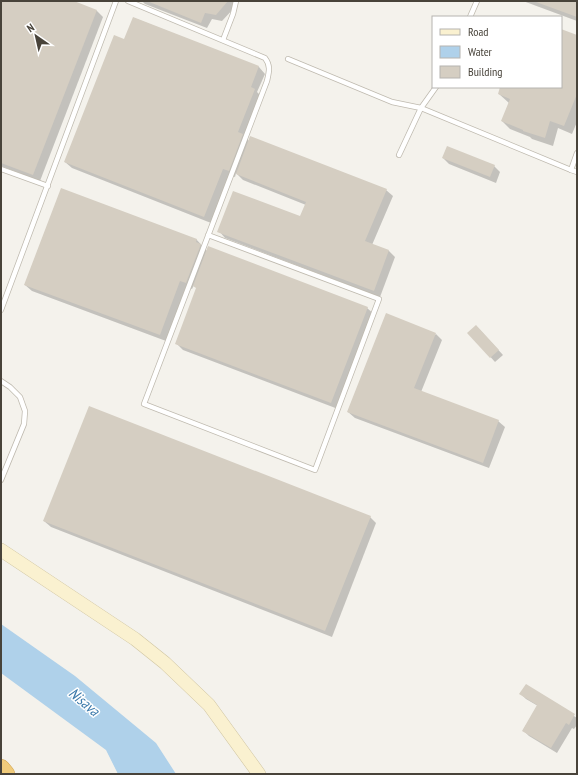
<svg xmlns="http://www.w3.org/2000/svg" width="578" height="775" font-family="'PT Sans Narrow',sans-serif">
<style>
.water{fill:#afd1ea}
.shadow{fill:#0003}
.building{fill:#d5cec2}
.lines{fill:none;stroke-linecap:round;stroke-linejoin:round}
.service-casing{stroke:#bfbaaf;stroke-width:6}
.secondary-casing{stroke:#cfc4a0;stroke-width:14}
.motorway-casing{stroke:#cfa14b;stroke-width:18}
.service{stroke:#fff;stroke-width:4.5}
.secondary{stroke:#faf1d0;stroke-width:13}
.motorway{stroke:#f0cb7b;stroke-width:17}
.labels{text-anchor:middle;stroke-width:3;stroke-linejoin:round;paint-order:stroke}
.water-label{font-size:15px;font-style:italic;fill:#3c7aab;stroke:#fff}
</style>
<rect width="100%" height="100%" fill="#f4f2ec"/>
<polygon class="water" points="1,624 75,676 156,743 176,774 118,774 106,750 1,673"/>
<g class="shadow">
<polygon points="1,1 71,1 97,11 103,17 40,181 1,166"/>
<polygon points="142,1 236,1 235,7 222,21 212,19 207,28 145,4"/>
<polygon points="523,1 577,1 577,21"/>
<polygon points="134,18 259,67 265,74 257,92 261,96 245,137 249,141 386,190 393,196 372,245 389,251 395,257 380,297 225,238 219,231 301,218 306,205 243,180 236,173 235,177 230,175 211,223 72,168 65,162 125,41"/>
<polygon points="561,30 577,37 577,122 572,134 558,128 553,146 532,139 530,137 510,129 502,121 509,103 499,94 501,87 561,87"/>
<polygon points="443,158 494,166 500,172 496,183 449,164"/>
<polygon points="196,239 207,251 367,308 374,314 338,409 183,350 176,343 197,288 194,285 192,289 186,287 166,341 32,291 25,285"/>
<polygon points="480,330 503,355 495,362 469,333"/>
<polygon points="436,334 442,340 421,392 498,421 505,427 489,468 355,418 348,412"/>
<polygon points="370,517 376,523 332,637 51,527 44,521"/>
<polygon points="526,685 577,718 577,725 574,729 572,728 557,753 529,736 523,730 538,706 526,699 521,694"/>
</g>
<g class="building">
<polygon points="1,1 74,1 97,10 33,175 1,163"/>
<polygon points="147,1 228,1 216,15 205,13 201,23"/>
<polygon points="536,1 577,1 577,17 536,2"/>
<polygon points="133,17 259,66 251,87 255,89 238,132 243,134 229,171 223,169 204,217 64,162 114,35 124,39"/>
<polygon points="561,29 577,35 577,94 564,126 550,121 545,138 523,131 523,130 501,121 510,99 498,94 500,87 561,87"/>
<polygon points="250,136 387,189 365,241 389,250 374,291 217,232 233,191 300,216 306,202 236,174"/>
<polygon points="447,146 495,165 490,177 442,158"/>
<polygon points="61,188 197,239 196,242 201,244 186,283 180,281 160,335 24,285"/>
<polygon points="208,246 368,307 331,403 175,344 196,288 193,286"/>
<polygon points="386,313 436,333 414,388 499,420 483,463 347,412"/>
<polygon points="476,325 499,350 490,358 467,333"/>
<polygon points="89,406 371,516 325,631 43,521"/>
<polygon points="526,684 575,714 569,725 566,723 551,748 522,731 537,705 519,694"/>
</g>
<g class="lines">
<g class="service-casing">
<g id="service">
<path d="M128 1 265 58C271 66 269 72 267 81L144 404 315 470 379 299 208 235"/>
<polyline points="470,17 477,1"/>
<polyline points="223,40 233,14 236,1"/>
<polyline points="288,59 392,102 421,108 571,170 577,153"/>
<polyline points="399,155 421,108 436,87"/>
<polyline points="1,169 48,186"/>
<polyline points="571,170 577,172"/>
<polyline points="1,310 116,1"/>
<polyline points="1,381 10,387 20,397 25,411 24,424 1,480"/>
</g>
</g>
<g class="secondary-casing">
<polyline id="secondary" points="1,550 135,639 165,663 209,705 259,774"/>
</g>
<g class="motorway-casing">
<polyline id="motorway" points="1,768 6,774"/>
</g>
<use href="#service" class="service"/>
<use href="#secondary" class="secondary"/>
<use href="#motorway" class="motorway"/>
</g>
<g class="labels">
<g class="water-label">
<text transform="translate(84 702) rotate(40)" y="5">Nisava</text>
</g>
</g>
<rect width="578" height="775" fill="none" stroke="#48433a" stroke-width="4"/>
<rect x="432" y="16" width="130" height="72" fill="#ffffff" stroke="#b6b4b0"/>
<rect x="440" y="29" width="20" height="6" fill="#faf1d0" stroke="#b6b4b0"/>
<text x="468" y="36" font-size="12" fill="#48433a">Road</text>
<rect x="440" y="46" width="20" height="12" fill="#afd1ea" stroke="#b6b4b0"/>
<text x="468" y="56" font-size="12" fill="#48433a">Water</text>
<rect x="440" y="66" width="20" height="12" fill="#d5cec2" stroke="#b6b4b0"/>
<text x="468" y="76" font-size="12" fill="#48433a">Building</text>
<g transform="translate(36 36) rotate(326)" stroke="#ffffff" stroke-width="3" paint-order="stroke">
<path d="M0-3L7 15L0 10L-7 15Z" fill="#48433a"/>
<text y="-6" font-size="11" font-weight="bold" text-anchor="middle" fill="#48433a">N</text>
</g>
</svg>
